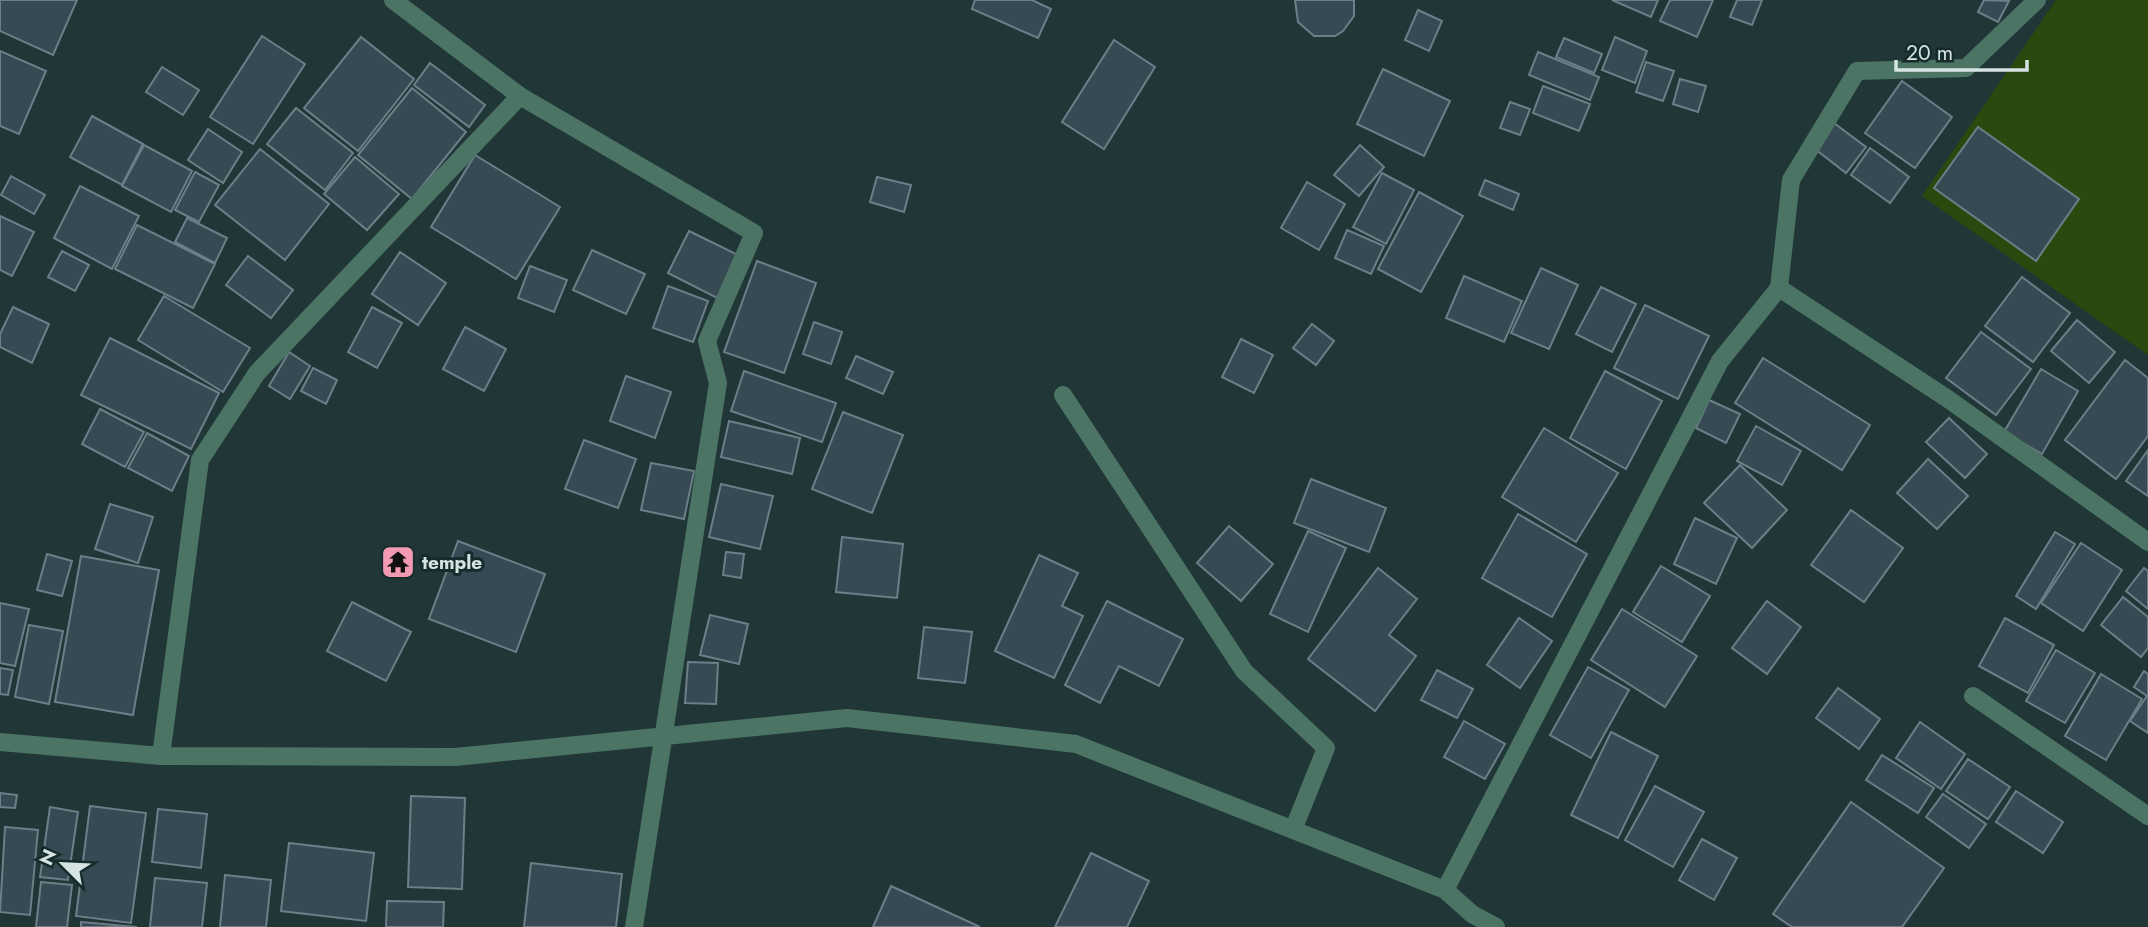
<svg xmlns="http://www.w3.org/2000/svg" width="2148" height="927" font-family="Jost,sans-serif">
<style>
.green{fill:#29490f}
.building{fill:#374952;stroke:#6c7f89;stroke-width:2}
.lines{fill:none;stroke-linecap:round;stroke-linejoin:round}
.minor{stroke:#4c7464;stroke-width:18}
.tertiary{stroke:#4c7464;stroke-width:18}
.labels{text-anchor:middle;stroke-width:6;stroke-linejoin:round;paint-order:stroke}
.poi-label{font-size:19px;font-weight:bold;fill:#d6e3e3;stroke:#162c2c;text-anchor:start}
</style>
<rect width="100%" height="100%" fill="#203637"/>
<polygon class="green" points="2056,0 2148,0 2148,355 1922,196"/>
<g class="building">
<polygon points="0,0 77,0 53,55 0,31"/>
<polygon points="975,0 1032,0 1051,9 1038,38 972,9"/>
<polygon points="1295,0 1354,0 1354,16 1343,31 1335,36 1314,36 1298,22"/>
<polygon points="1612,0 1658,0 1651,17"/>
<polygon points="1670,0 1713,0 1697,37 1660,21"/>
<polygon points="1737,0 1762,0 1752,25 1730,17"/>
<polygon points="1984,0 2009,1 1998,22 1978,12"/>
<polygon points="1418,10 1442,21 1429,51 1405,40"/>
<polygon points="262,36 305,64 253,144 210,117"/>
<polygon points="361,37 414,79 358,151 304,108"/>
<polygon points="1615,37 1647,51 1635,83 1602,70"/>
<polygon points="1564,38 1602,54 1594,73 1556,57"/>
<polygon points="1114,40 1155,67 1104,149 1062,122"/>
<polygon points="0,51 46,71 19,134 0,126"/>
<polygon points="1538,52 1599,77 1590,100 1529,75"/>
<polygon points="1646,62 1674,71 1663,101 1636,92"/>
<polygon points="430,63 485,105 469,127 414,85"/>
<polygon points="162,67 199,90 183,115 146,92"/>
<polygon points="1383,69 1450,101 1424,156 1357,124"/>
<polygon points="1680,79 1706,86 1698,112 1673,104"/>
<polygon points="1902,81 1952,117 1915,168 1865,133"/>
<polygon points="1543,86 1590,104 1579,131 1533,113"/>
<polygon points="412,88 466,132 412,199 358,155"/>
<polygon points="1510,102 1530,109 1520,135 1500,128"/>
<polygon points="296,108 353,153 325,190 267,144"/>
<polygon points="92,116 143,144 122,185 70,157"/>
<polygon points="1834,123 1866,147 1846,173 1815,149"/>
<polygon points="1978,127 2079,199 2036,261 1934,188"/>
<polygon points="208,129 242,152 223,183 188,160"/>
<polygon points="144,145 192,171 171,212 122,186"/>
<polygon points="1360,145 1384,167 1359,196 1334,175"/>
<polygon points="1870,148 1909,177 1890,203 1851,175"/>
<polygon points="260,149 329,204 285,260 215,205"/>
<polygon points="475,155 560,207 516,279 431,227"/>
<polygon points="355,157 399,194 367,230 324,194"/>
<polygon points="195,172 219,185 199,222 175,210"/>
<polygon points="1382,173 1414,190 1386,244 1353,227"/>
<polygon points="11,176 45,195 34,214 1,195"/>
<polygon points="877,177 911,185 904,212 870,202"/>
<polygon points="1485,180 1519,194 1513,210 1479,195"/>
<polygon points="1307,182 1345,204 1319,250 1281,228"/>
<polygon points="80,186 139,216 112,269 54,238"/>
<polygon points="1419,192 1463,216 1421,292 1378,269"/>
<polygon points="0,216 34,232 12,276 0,270"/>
<polygon points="187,218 227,238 215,263 175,242"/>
<polygon points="137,225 215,264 193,308 115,269"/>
<polygon points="1347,230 1384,246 1371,274 1335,258"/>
<polygon points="689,231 742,257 721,300 668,273"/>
<polygon points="592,250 645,274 626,314 573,290"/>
<polygon points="62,251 89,265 75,291 48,277"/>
<polygon points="400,252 446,283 418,325 372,294"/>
<polygon points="248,256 293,290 271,318 226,285"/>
<polygon points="757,261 816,283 784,373 724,352"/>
<polygon points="530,266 567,280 554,312 518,298"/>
<polygon points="1541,268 1578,285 1549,349 1511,333"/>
<polygon points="1464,276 1522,301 1504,342 1446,318"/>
<polygon points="2022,277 2070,313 2033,362 1985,326"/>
<polygon points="668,286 708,301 693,342 653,328"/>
<polygon points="1601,287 1636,304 1612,352 1576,334"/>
<polygon points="164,296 250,348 223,392 138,340"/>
<polygon points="1645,305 1709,336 1678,399 1614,368"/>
<polygon points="13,307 49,324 32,363 0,347 0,334"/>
<polygon points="372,307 402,323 377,368 348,352"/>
<polygon points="2077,320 2115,352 2089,383 2051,351"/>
<polygon points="814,322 842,332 831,364 803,354"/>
<polygon points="1312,324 1334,341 1316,365 1293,348"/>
<polygon points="465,327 506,349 484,391 443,369"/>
<polygon points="1981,332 2031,369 1996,415 1946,378"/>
<polygon points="110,338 219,393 191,449 81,395"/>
<polygon points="1241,339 1273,355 1254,393 1222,377"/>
<polygon points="289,352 310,366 290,399 269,386"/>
<polygon points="856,356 893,372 883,394 846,378"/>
<polygon points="1763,358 1870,425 1842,470 1735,403"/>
<polygon points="2125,360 2148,378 2148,436 2116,479 2065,440"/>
<polygon points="313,368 337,380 326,404 301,391"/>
<polygon points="2041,369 2078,391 2042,454 2004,432"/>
<polygon points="744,371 836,403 822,442 731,411"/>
<polygon points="1605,371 1662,401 1626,469 1570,438"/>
<polygon points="626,376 671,392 655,438 610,421"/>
<polygon points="1709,400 1740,414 1726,443 1696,428"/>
<polygon points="100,409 144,432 125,467 82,444"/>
<polygon points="843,412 903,435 872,513 812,489"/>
<polygon points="1949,418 1987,454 1965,478 1926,442"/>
<polygon points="729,421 800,438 792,474 721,457"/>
<polygon points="1756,426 1801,451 1782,485 1737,461"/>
<polygon points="1544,428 1618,473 1576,542 1502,497"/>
<polygon points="147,433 189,456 172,491 128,468"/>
<polygon points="584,440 636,459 618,508 565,489"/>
<polygon points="2148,450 2148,496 2126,481"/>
<polygon points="1928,459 1968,496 1937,529 1897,493"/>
<polygon points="651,463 694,471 684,519 641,510"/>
<polygon points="1740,465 1787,510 1752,548 1704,503"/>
<polygon points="1311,479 1386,508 1369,552 1294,523"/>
<polygon points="721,484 773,496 760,549 709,537"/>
<polygon points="110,504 153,517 138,563 95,549"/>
<polygon points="1851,510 1903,548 1864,602 1811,565"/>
<polygon points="1518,514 1587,554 1552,617 1482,578"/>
<polygon points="1695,518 1737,538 1716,584 1674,564"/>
<polygon points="1229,526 1273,564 1241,601 1197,563"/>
<polygon points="1308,531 1346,548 1308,632 1270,614"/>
<polygon points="2055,532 2075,544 2036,609 2016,596"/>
<polygon points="842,537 903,544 897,598 836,592"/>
<polygon points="458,541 545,574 516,652 429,619"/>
<polygon points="2081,543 2122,570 2083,631 2041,603"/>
<polygon points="726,552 744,554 741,578 723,575"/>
<polygon points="47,554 72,561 62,596 37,590"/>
<polygon points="1039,555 1078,573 1062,606 1083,616 1054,678 995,651"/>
<polygon points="81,556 159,570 133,715 55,702"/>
<polygon points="1661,566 1710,596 1682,642 1633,612"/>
<polygon points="1378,568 1417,599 1389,635 1416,656 1375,711 1308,659"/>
<polygon points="2144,568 2148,571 2148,609 2126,591"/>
<polygon points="2123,597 2148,617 2148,648 2141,657 2101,625"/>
<polygon points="1107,601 1183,639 1159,686 1119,666 1100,703 1065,685"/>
<polygon points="1767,601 1801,627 1767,674 1732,648"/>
<polygon points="352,602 411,632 386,681 327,651"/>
<polygon points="0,603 29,609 15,666 0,663"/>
<polygon points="1622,609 1697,656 1665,707 1591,660"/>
<polygon points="710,615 748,624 739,664 700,655"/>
<polygon points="1519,618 1552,641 1520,688 1487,665"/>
<polygon points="2005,618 2054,645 2028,693 1979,666"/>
<polygon points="29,625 63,631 49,704 15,697"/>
<polygon points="924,627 972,632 965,683 918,678"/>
<polygon points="2056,650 2095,673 2065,723 2026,701"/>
<polygon points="688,662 718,663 716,704 685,703"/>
<polygon points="1588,667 1629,690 1591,758 1550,735"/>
<polygon points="0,668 13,670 8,695 0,694"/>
<polygon points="1437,670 1473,689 1457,718 1421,700"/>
<polygon points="2144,671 2148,674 2148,733 2130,721 2147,696 2134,687"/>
<polygon points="2101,674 2142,699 2106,760 2065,736"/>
<polygon points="1838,688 1880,719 1859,749 1816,718"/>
<polygon points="1464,721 1505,744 1485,779 1444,757"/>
<polygon points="1920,722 1965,754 1941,789 1896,758"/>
<polygon points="1611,732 1658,756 1618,838 1571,815"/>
<polygon points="1882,755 1934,788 1918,813 1866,780"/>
<polygon points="1968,759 2010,787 1988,819 1946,791"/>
<polygon points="1655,786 1704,812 1673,867 1625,840"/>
<polygon points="2016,791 2063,822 2043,853 1996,822"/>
<polygon points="0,793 17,795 15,808 0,807"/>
<polygon points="1943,794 1986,824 1969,848 1926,817"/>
<polygon points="411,796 465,798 462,889 408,887"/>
<polygon points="1851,802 1944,868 1902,927 1792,927 1773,914"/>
<polygon points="90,806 146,813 131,923 76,916"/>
<polygon points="50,807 78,812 68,880 40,877"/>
<polygon points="158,809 207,814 201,868 152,862"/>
<polygon points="5,827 38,830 30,915 0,912"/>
<polygon points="1702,839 1737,858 1714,900 1679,880"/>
<polygon points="289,843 374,853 366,921 281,911"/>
<polygon points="1091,853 1149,881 1127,927 1055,927"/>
<polygon points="531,863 622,874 616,927 524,927"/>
<polygon points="225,875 271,880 266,927 220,927"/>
<polygon points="155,878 207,883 202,927 150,927"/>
<polygon points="41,882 72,885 67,927 36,927"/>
<polygon points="891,886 980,927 873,927"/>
<polygon points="387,901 444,902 443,927 386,927"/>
<polygon points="81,922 137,927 81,927"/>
</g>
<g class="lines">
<g class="minor">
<polyline points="393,0 520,96 754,233 707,341 718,383 634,927"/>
<polyline points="1779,288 1948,399 2148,542"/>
<polyline points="1063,395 1244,671 1326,748 1293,830"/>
<polyline points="1973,696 2148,816"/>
<polyline points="161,756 200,460 257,373 520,96"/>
<polyline points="1445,890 1720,361 1779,288 1791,180 1857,71 1966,68 2037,0"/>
</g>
<polyline class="tertiary" points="0,742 161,756 455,757 847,718 1076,744 1445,890 1472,914 1496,927"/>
</g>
<defs>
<g id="temple-square" transform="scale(1.75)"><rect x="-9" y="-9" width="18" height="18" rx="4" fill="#f19ab1" stroke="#162c2c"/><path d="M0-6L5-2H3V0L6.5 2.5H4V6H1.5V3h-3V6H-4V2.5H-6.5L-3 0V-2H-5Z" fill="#111"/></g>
</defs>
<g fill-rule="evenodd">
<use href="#temple-square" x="398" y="562"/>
</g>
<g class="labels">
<g class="poi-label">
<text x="422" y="569">temple</text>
</g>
</g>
<g transform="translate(63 864) rotate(294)" stroke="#162c2c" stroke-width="5" paint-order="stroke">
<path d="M0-5L12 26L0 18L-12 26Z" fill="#d6e3e3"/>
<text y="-10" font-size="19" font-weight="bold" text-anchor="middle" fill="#d6e3e3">N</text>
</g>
<path d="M1896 60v10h131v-10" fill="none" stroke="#d6e3e3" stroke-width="3.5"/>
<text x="1906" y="60" font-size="21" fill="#d6e3e3" stroke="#162c2c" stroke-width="5" paint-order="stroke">20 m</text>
</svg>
